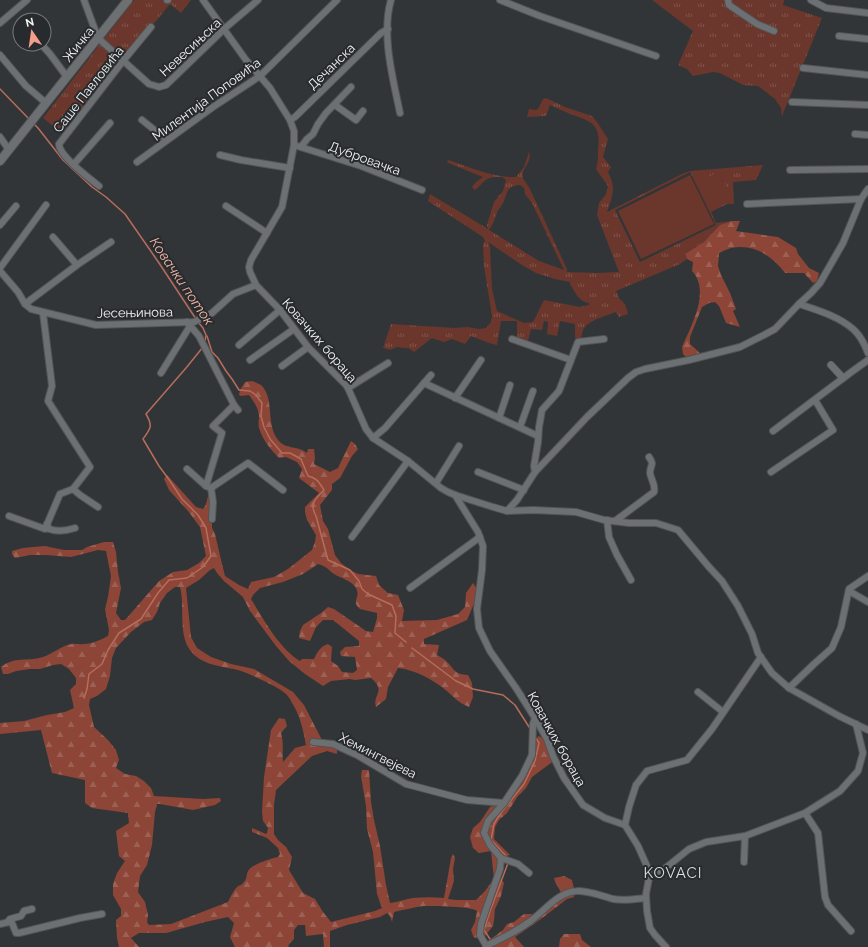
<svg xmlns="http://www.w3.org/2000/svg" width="868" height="947" font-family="Raleway,sans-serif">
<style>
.grass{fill:url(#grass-tufts);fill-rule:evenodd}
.forest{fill:url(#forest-firs);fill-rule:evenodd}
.pitch{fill:#6b362b}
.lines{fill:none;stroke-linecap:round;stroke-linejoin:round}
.stream{stroke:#b86c5c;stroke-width:1.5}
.minor-casing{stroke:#525456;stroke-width:8}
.tertiary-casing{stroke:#525456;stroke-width:8}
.secondary-casing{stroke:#525456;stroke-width:10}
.minor{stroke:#6d7072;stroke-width:6}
.tertiary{stroke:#6d7072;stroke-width:7}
.secondary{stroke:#6d7072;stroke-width:8}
.labels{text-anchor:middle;stroke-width:4;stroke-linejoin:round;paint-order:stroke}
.street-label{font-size:13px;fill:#f1f3f4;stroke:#282b2d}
.water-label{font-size:14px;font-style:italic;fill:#f7b7a8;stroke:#282b2d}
.quarter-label{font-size:15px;letter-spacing:1px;fill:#dcdfe1;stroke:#282b2d}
</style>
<defs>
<pattern id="grass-tufts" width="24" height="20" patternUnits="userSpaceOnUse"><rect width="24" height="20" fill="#6b362b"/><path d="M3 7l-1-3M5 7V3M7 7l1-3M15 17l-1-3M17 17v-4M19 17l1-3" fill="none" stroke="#81544a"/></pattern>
<pattern id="forest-firs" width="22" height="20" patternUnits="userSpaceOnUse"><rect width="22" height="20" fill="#8c4536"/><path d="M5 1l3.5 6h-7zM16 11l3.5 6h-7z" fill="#9d6054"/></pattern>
</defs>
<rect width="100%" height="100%" fill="#323537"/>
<g class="grass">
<polygon points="134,0 191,0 181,13 170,4 123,61 66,134 58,130 43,118"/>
<polygon points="652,0 784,0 783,5 822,18 782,116 781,108 775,99 758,86 743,85 720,73 713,72 693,76 687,69 678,65 693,31"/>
<path d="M546 98 565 107 592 116 597 122 608 139 603 157 611 167 608 172C609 175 611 178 612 182 615 191 610 203 607 212L682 174 690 171 763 165 756 180 733 182 734 204H727L711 212 716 223 732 221 720 225 704 242 685 254 687 259 680 264 616 291 619 298 625 304 628 314 619 317 616 312C608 315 590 320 585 327 582 330 582 335 581 339L575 338V324L560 321 557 336 547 334 548 322 544 321 542 330 531 329 528 341 517 337V321H501L497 345 489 343 471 336 465 344 452 339 444 342 432 338 414 352 408 348H404L397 347 390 350 383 348 391 324 454 328 468 327 479 329 486 328 491 322 492 316 484 266 483 244 485 241 483 237 428 201 430 194 488 229 487 225 494 202 503 191 506 180 502 177C484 177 488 179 475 190L472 187 476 182 483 177 451 164 447 162 448 160C470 167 493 178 516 177L524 167 529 152C533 162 520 169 523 178 524 181 527 184 529 187L567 269V272L598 273 619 272 597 215 599 203 606 194 608 186 596 169C598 163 598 157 598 150 601 126 594 122 573 115 565 112 557 108 550 105L546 116 527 117 529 109 536 110 538 109 543 99ZM690 172 716 225 640 262 615 210ZM520 185 524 188 525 194 532 203 564 270 539 261 489 230C493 225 495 218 497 212 499 209 502 205 504 201 508 191 507 186 520 185ZM488 242 522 265 536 273 555 279 570 282V284C575 292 579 302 589 303V305L580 307 544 300 533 322 524 323 497 311 492 289 490 247Z"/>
</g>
<g class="forest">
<path d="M732 221H740L736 231 778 237 796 248 798 254 809 268 819 273 817 281 813 283 804 273H785C772 256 754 243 731 248 727 249 723 251 719 253L718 266 721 275 730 293 736 309 733 311 740 327 726 323 719 306 715 302 709 303 702 307 690 337V344L700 353 686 357 683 354 682 347C691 326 711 291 692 271L693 262 687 259 685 254 704 242 720 225Z"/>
<path d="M252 381C255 382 258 383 261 385 276 399 264 428 281 443 287 448 295 447 302 450 304 451 305 452 307 453L308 449H314L315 458 314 464 330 472 338 468 351 441 355 444 358 449 352 456 340 478 332 484V490L320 505 323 521 328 529 335 555 341 563 350 570 358 574 376 576 379 585 388 593 398 595 404 610 402 621 437 620 458 614 465 607 466 593 473 583 479 592 467 620 424 639V644L439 645 437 655C440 657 443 658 446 661 455 669 453 674 468 675L472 683 473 697 469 707C458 702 457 700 448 692 434 680 416 670 398 668L388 687 386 699 376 707C372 694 387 692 371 678L355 680 350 679 331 681 323 686 305 674 289 661 276 646 250 611 243 597 224 581 217 573 214 568 210 570 199 580 186 588 191 637 197 648 211 657 231 664 254 669 293 692 304 705 324 744 337 748V754L327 751 312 756 276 790 274 805V834L278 840 286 847 292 857 289 870 303 893 315 899 323 912 331 922 375 911 382 908 377 894 373 852 367 829 366 806 361 776 362 770H369L371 802 374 820 380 846 386 885 390 903C398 902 406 899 413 898 424 897 434 897 444 898L451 858 453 854 455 858 453 869 454 881 448 899 456 900H476L485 891 494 879 491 851 479 853 473 848 470 837 473 828 480 822 490 807 504 803 532 755 538 736 547 739 555 760 532 777 526 788 518 796 507 813 499 820 495 827 494 839 510 855 501 858V879L504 883 501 896 495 909 494 920 493 926 485 936 478 938H474L471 930 475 922 477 911C470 906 434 906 424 906 414 907 404 910 394 912L392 922 390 916 387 913 380 917 347 925 330 931V947H324L323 934 306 936 305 925H298L294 930V939L289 944 288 947H235L230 937 234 923 228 917 205 922 166 933H139L131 938 139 947H119L117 938 116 920 121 916V909L113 895V884L117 873 125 861 119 856 116 831 129 823 128 813 92 808 85 803V780L52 773 41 730 0 734V723L24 721 47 715 65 712 74 708 70 690 76 684V678L69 669 61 664 53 665 40 669H30L16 671 8 674H3L1 667C15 656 27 662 43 657 52 654 61 646 71 644 75 643 80 645 84 644 92 644 100 640 108 636L109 630 105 609 108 597 111 576 106 551 98 550 71 557 46 555H30L15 558 12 554V551L23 548 44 546 64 550H82L87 547 104 542H113L116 552 118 572 121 588 116 613 121 620H125L159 581 173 572 187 570 199 563 206 556 200 527 188 511 169 490 164 479 167 475 196 507 203 509C207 505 207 498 209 493L212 519V528L215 534 222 564 225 576 239 585 248 589 251 582 274 577 288 569 312 550 315 542 316 535 307 520 305 512V507L319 493 299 478 302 469 297 462 286 457 279 458C271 450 262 439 259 428 258 424 259 420 259 415 258 407 254 402 249 395L241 396 239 395 240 390 245 382ZM318 564C328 567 327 569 334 574 341 578 352 581 356 588 360 596 355 598 356 604 356 605 359 608 360 609L377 613V618L373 632 366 631 334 609 328 607 321 613 303 625 300 631 299 638 310 641 316 627 323 620H333L359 641V646L345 647 340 652 341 656 355 657 357 670 353 673 342 672 338 666 331 661 332 647 328 644C321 646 317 652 314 659H302L300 661C279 648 264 620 251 599L253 595 260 588 283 582 303 574ZM175 587H180C185 605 178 634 190 650 200 664 218 666 234 669 244 671 253 676 262 680 270 684 279 688 286 694 288 696 290 699 291 701 300 715 303 729 306 745L295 748 283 762C282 751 284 743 281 733L287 726 285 719 279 718 271 730 264 777 262 812 263 821 268 828 267 833 266 834 252 828V832L267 838 278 848 280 854 278 857C270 859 252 864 248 871 246 875 247 880 243 883 242 885 240 885 238 886 233 891 231 896 228 902L171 924 149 925 147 922 148 915 145 902 138 892 140 876 147 865 152 845 155 812 157 804H160L193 810 215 805 221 801 220 798 203 799 154 796 151 788 144 781 136 776 125 774 116 768 119 760 116 750 108 740 94 727 89 705 90 699 97 696 106 689 110 676 112 658 116 648 131 632 144 622 152 620 157 612 160 603 167 593Z"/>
<path d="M564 876 572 880 574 889V897L567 899 541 919 515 937 524 947H487L488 941 503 930 507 924 514 922 524 914H531L537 916 562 896C560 888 556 886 554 878Z"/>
<polygon points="564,934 580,934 582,940 591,947 559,947 560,939"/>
</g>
<g class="pitch">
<polygon points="719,172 733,200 710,211 696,183"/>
<polygon points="690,175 714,224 641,259 618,211"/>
</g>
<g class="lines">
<g class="stream">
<polyline points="0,89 29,119"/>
<polyline points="33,123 38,128 63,160 92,187 106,197 125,214 159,263 196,319"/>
<polyline points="198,322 203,328 206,335 205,341"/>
<path d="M207 336 212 352 218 358 226 371 232 379 239 390 250 391 256 395 262 403 261 416 264 427 270 439 282 453H290L301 459 308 476C317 478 319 482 324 490 315 500 309 503 316 516L328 560 350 570 359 581 362 589 368 594 392 605 396 616 395 633 406 642"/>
<polyline points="412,648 456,681 473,689 503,695 515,705 531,730"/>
<path d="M84 698 87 689 89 674 102 664 108 650 119 633 141 619 158 593 169 580 187 578 203 567 211 556 206 528 198 515 182 499 170 481 159 466 143 439C151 428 153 426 146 414L186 368 203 347"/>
<polyline points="506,857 506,856 491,840 494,824 500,814 524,784 535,761 539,743 535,737"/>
<polyline points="490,939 484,930 490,911 508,863"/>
</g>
<g class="minor-casing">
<g id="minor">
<polyline points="84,0 98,38 149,84 159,87 166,85 224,29 258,0"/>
<polyline points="167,0 168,0"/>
<polyline points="203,0 246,60 270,88 290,120 294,131 294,145 282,207 251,260 249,267 250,272 256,285 280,310 308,347 346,385 348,388 366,429 373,438 408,461 441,488 448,492 455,495 493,507 507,511 533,510 576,512 604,520 629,523 656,523 678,530 709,567 722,581 738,606 752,634 758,653 772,673 789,688 839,716 868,730"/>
<path d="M391 0C381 34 393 79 400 113"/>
<polyline points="500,0 540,16 656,56"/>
<polyline points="728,0 729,5 757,24 774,31"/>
<polyline points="811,0 826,8 868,13"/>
<polyline points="0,23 27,0"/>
<polyline points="839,36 868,39"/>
<polyline points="41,44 50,54 67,77"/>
<polyline points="0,55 26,86 46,103"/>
<polyline points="803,68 868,75"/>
<polyline points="792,102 868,105"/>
<polyline points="335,105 356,120 363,111"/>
<polyline points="142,120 167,140"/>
<polyline points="290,120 295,117 381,33 388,29"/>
<polyline points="855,134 868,135"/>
<polyline points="0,137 9,150"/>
<polyline points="294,145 361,166 422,190"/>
<polyline points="301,147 307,139 313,134 318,124 326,113 351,87"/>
<polyline points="220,155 241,160 290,168"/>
<polyline points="137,162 213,107 260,76 337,0"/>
<polyline points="74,164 110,123"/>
<polyline points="790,170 868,169"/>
<path d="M99 186C89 178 59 156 59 144L123 61 151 27"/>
<polyline points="747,204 861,199"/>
<polyline points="226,206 267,233"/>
<polyline points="0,225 16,206"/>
<polyline points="53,237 77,265"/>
<polyline points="0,268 46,205"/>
<polyline points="0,271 18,292 25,304 31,309 96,325 194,322 212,313 233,294 256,285"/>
<polyline points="25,304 77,265 111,242"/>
<path d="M799 304C817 310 838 316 853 329 860 335 865 345 868 353"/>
<polyline points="187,322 199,336 234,405 238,410"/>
<polyline points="512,339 571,360"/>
<polyline points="239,345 280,310"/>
<polyline points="250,360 294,329"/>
<polyline points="282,366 308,347"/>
<polyline points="161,373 190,326"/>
<polyline points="424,383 538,436"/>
<polyline points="348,388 388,363"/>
<polyline points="455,398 481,360"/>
<polyline points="234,405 213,426 222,433 206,486 211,488 248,463 283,490"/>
<polyline points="499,418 510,385"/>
<polyline points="520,427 533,391"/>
<polyline points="773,431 850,373 868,360"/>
<polyline points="373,438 385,428 431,375"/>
<polyline points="187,469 206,486"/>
<polyline points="478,472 524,490"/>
<polyline points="535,472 534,466 538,442 539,427 542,410 559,391 578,342 604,339"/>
<polyline points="771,472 833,430 815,400"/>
<polyline points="436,483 459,446"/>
<polyline points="211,488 213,502 212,519"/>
<polyline points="73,489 80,495 98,507"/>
<polyline points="455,495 478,532 483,546 482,570 477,609 479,628 490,651 516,688 535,718 547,739 553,756 564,778 583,805 605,818 625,825 638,846 650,873 646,894 647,911 650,928 655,935 666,947"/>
<polyline points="507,511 517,500 535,472 553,453 587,417 628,378 636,372 645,369 689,360 740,347 764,335 775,329 799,304 811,293 820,283 843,243 861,199 868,189"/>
<polyline points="9,516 45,529 60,494 73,489 90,467 48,401 52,386 43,313"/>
<polyline points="607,520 609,537 617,555 631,580"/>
<path d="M615 521 654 492C656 485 651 480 650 473 650 464 655 466 649 457"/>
<path d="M47 524 49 529C58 532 66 531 75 528"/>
<polyline points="352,537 408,461"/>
<polyline points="410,588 480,537"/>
<polyline points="849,591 868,602"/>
<polyline points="789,688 814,664 832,648 841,627 849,589 868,576"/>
<polyline points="698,692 723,712"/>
<polyline points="313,742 333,744 357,755 406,784 467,800 504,803"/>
<polyline points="805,813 818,833 825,897 828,905 851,931"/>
<polyline points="625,825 629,807 636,785 647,771 687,760 712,729 761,657"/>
<polyline points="501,858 518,864 529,873"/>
<polyline points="744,862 745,836"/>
<polyline points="650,873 663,870 689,849 706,842 745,836 805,813 840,791 858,771 863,753 856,724"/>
<polyline points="8,922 10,919 21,916 24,911 32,909"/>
<polyline points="0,924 9,922 12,923 16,933 19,933 80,918 102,914"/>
<path d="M486 946C500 939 516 932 529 922 544 912 557 892 577 891 586 890 603 896 613 899 623 901 636 899 646 898"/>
<polyline points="487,947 480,935 481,924 500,869 501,858 490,845 484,833 488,821 504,803 522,776 532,755 533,724 535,718"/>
</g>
</g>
<g class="tertiary-casing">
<polyline id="tertiary" points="831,365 843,378"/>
</g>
<g class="secondary-casing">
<polyline id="secondary" points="0,161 128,0"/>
</g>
<use href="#minor" class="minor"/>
<use href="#tertiary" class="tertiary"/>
<use href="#secondary" class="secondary"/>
</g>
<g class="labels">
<g class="street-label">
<text transform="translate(78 44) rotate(-51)" y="5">Жичка</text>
<text transform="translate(190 47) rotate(-43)" y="5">Невесињска</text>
<text transform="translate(331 66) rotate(-44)" y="5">Дечанска</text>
<text transform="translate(88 89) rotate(-52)" y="5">Саше Павловића</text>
<text transform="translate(206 99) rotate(-36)" y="5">Милентија Поповића</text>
<text transform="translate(365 158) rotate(20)" y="5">Дубровачка</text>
<text transform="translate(135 312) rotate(-1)" y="5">Јесењинова</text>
<text transform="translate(320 340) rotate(49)" y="5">Ковачких бораца</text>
<text transform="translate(557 739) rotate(61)" y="5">Ковачких бораца</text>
<text transform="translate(378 755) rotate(27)" y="5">Хемингвејева</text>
</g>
<g class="water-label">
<text transform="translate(182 281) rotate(56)" y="5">Ковачки поток</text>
</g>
<g class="quarter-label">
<text x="673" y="878">KOVACI</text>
</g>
</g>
<g transform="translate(32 32) rotate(347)"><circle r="19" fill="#282b2d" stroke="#787b7d"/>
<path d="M0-3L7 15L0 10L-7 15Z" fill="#f49d8b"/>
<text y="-6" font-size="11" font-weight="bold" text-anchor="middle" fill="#f1f3f4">N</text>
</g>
</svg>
